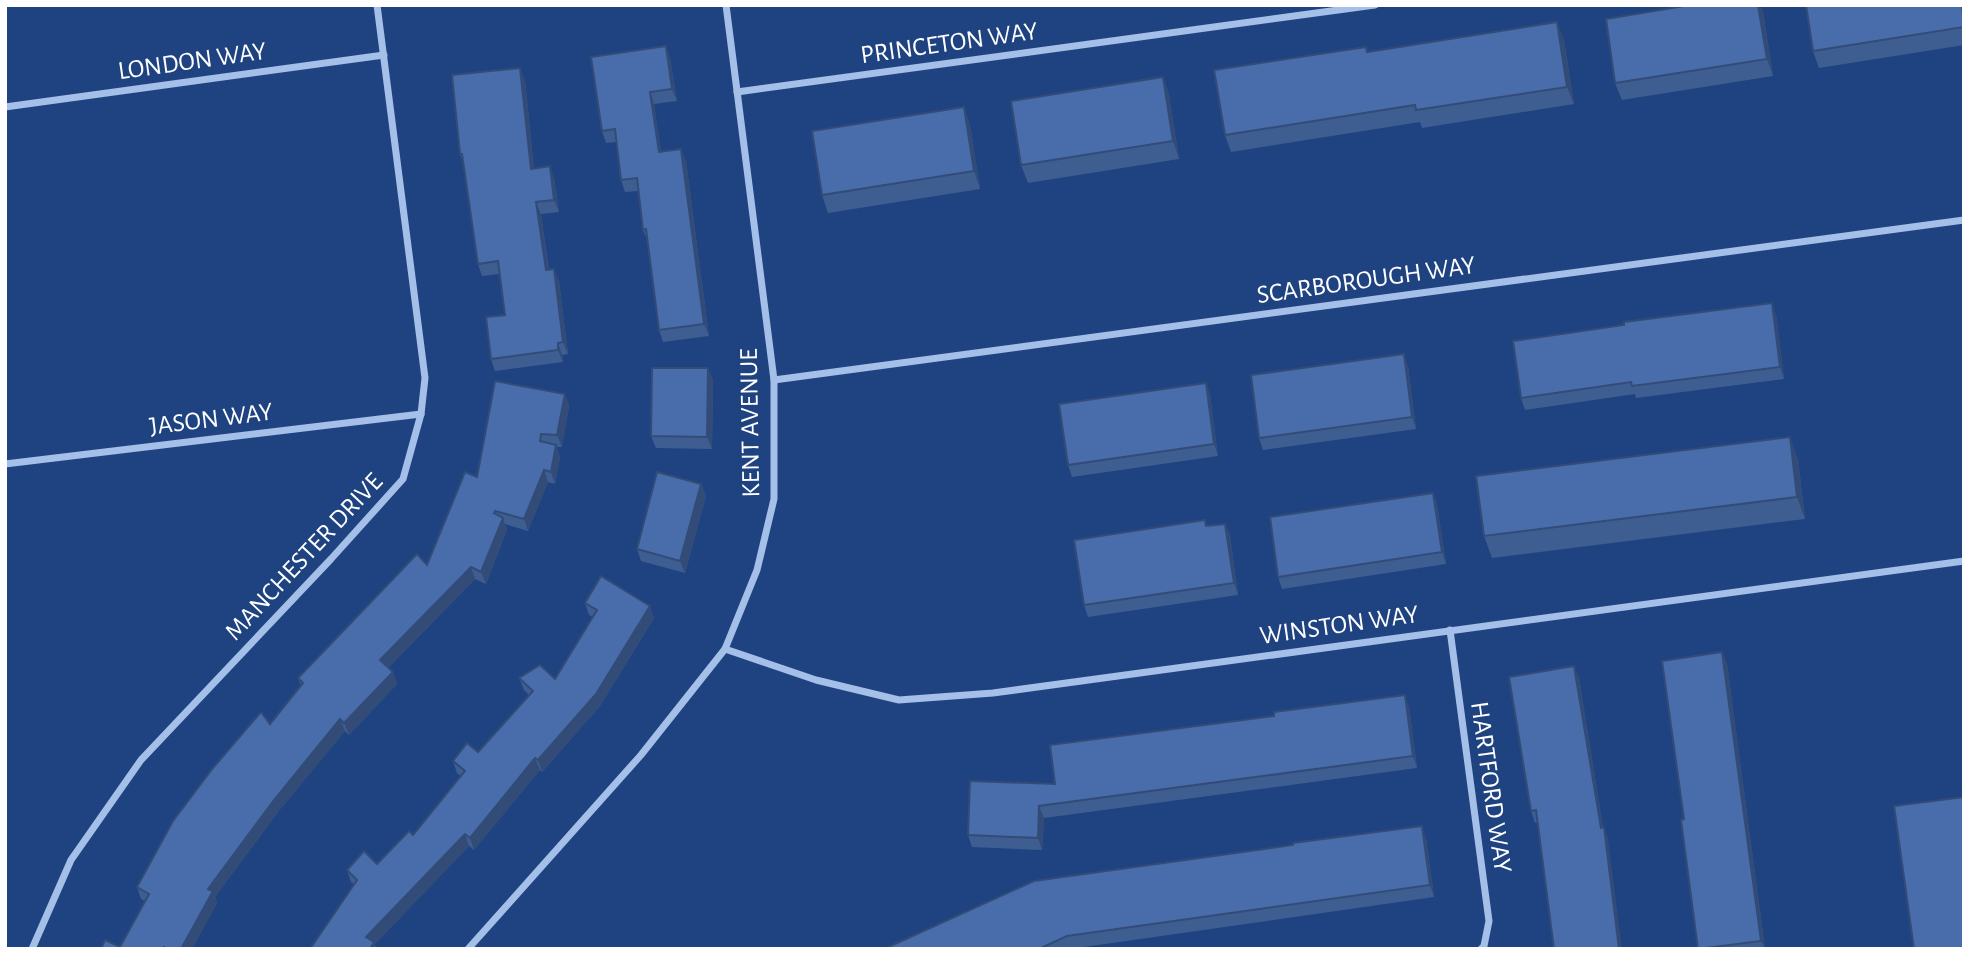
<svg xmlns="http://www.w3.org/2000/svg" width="1969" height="954" font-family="'Alegreya Sans',sans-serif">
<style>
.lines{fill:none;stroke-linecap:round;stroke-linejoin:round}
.street{stroke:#a4bfe8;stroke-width:7}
.wall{fill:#3e5e92}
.shaded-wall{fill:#324c77}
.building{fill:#486daa;stroke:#324c77;stroke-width:2}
.labels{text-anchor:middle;stroke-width:5;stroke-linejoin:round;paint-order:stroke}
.street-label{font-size:26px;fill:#fff;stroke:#1f4380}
</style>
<rect width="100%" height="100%" fill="#1f4380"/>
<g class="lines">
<g class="street">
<polyline points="737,92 1375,5"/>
<polyline points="5,107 384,55"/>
<polyline points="774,380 1964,220"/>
<polyline points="5,464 421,414"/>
<polyline points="1450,630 1489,921 1484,946 1481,949"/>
<polyline points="725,649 816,680 899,700 993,693 1964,561"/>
<polyline points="32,949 71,860 141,760 331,559 403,479 421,414 425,378 377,5"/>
<polyline points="468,949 641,755 725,649 757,570 774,499 774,380 726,5"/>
</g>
</g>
<g class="wall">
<polygon points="1690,5 1760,5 1763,12 1773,76 1622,100 1615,83"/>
<polygon points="1964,5 1964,45 1819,68 1813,51"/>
<polygon points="1564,40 1574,104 1422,128 1420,122 1231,152 1225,135 1368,52"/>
<polygon points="670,58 677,101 654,104 661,152 686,161 709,336 663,342 659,330 648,242 643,230 638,191 625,192 621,180 616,142 606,143 602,131"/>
<polygon points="1163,77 1169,95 1179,159 1028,183 1021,165"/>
<polygon points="525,80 534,169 554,178 559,212 541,214 549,270 559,281 568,354 562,355 563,362 495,371 491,359 505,315 499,274 482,276 478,264 464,165 460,154"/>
<polygon points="970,125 980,189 828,213 822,195"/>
<polygon points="1776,315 1784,379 1636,398 1635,394 1525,410 1521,398"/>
<polygon points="1408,366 1416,429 1263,450 1259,438"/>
<polygon points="708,368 713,380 712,449 656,448 651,436"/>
<polygon points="1206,383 1210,395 1218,456 1072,477 1068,465"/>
<polygon points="565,394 569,406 562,447 556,447 560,457 555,484 548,482 528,531 505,524 507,530 486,584 475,579 388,668 393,672 397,684 349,735 345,731 278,812 215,897 217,903 192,949 101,949 120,947 145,901 141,899 137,887 301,686 298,678 427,565 477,477"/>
<polygon points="1798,459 1805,519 1492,558 1484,536"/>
<polygon points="701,484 706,496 685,573 641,561 637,549"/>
<polygon points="1433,493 1437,505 1446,564 1282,589 1278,577"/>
<polygon points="1225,524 1230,536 1238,595 1088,617 1084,605 1208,526"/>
<polygon points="585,603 654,618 600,706 542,772 540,770 474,850 469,846 375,944 376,949 310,949 354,884 351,882 347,870 377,864 413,835 461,776 457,773 453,761 478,752 529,695 524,690 519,678 555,679 593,617 589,615"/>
<polygon points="1722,652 1727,664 1765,949 1698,949 1684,819"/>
<polygon points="1579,678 1603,827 1608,839 1538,822 1535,823 1531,811"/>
<polygon points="1409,707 1417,768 1044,818 1042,850 972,847 968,835 1055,784"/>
<polygon points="1426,838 1434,897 1070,949 884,949"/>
</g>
<g class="shaded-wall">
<polygon points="1758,5 1760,5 1763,12 1773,76 1767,59"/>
<polygon points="1557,22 1564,40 1574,104 1567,87"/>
<polygon points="666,46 670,58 677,101 672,89"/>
<polygon points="520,68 525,80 535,181 531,169"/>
<polygon points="1163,77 1169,95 1179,159 1173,141"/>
<polygon points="650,92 654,104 663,164 659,152"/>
<polygon points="964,107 970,125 980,189 974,171"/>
<polygon points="681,149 686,161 709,336 704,324"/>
<polygon points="550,166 554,178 559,212 554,200"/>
<polygon points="536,202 541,214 550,282 546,270"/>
<polygon points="554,269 559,281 568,354 563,342"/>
<polygon points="1772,303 1776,315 1784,379 1780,367"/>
<polygon points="558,343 562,355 563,362 558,350"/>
<polygon points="1404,354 1408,366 1416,429 1412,417"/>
<polygon points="708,368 713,380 712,449 707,437"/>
<polygon points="1206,383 1210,395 1218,456 1214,444"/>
<polygon points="565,394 569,406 562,447 557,435"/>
<polygon points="1790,437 1798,459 1805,519 1797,497"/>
<polygon points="556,445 560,457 555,484 551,472"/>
<polygon points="544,470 548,482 528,531 524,519"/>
<polygon points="701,484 706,496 685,573 680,561"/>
<polygon points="1433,493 1437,505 1446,564 1442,552"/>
<polygon points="503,518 507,530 486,584 481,572"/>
<polygon points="1225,524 1230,536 1238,595 1234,583"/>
<polygon points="471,567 475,579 384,672 380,660"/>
<polygon points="650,606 654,618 600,706 542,772 538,760"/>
<polygon points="1722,652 1727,664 1765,949 1761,941"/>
<polygon points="1574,666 1579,678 1604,832 1604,827 1608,839 1622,949 1619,949 1601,828"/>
<polygon points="393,672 397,684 349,735 344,723"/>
<polygon points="1405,695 1409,707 1417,768 1413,756"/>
<polygon points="340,719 345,731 278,812 215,897 217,903 192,949 181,949 208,889 274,800"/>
<polygon points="535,758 540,770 474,850 470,838"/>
<polygon points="1039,806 1044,818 1042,850 1038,838"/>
<polygon points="1422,826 1426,838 1434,897 1430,885"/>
<polygon points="465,834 469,846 375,944 376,949 370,949 366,937"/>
</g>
<g class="building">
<polygon points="1690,5 1758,5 1767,59 1615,83 1606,19"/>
<polygon points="1806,5 1962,5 1964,27 1813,51"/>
<polygon points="1557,22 1567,87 1416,110 1415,105 1225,135 1214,70 1366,47 1367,52"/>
<polygon points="666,46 672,89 650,92 659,152 681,149 704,324 659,330 646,229 643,230 637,178 621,180 615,129 602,131 591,57"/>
<polygon points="520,68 531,169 550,166 554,200 536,202 546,270 554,269 563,342 558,343 558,350 491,359 486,317 505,315 498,261 478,264 462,154 460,154 452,75"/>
<polygon points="1163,77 1173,141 1021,165 1011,101"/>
<polygon points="964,107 974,171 822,195 812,131"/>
<polygon points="1772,303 1780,367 1632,386 1631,382 1521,398 1513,341 1624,325 1624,322"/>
<polygon points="1404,354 1412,417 1259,438 1251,375"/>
<polygon points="652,368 708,368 707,437 651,436"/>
<polygon points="495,381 565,394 557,435 541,434 540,441 556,445 551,472 544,470 524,519 495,511 494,513 503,518 481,572 471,567 380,660 393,672 344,723 340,719 274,800 208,889 213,891 181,949 167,949 164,947 163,949 101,949 105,940 120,947 149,894 137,887 173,821 213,768 261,712 270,724 303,683 298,678 417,554 427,565 465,472 477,477"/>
<polygon points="1206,383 1214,444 1068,465 1059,404"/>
<polygon points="1790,437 1797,497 1484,536 1476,476"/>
<polygon points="657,472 701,484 680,561 637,549"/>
<polygon points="1433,493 1442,552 1278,577 1270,517"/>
<polygon points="1205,520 1206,526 1225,524 1234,583 1084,605 1074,540"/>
<polygon points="601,576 650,606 596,694 538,760 535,758 470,838 465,834 366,937 374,942 370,949 310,949 357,880 347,870 364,851 377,864 409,831 413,835 465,771 453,761 467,743 478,752 533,691 519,678 540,665 555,679 597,610 585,603"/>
<polygon points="1722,652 1761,941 1698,949 1681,820 1684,819 1662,661"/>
<polygon points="1574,666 1601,828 1604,827 1619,949 1554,949 1536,810 1531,811 1509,677"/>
<polygon points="1405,695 1413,756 1039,806 1038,838 968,835 970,781 1055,784 1050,745 1274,716 1274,712"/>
<polygon points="1964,797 1964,949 1914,949 1894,806"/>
<polygon points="1422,826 1430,885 1067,936 1039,949 884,949 1034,881 1293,845 1293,843"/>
</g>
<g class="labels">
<g class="street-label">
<text transform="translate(949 42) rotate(-8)" y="9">PRINCETON WAY</text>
<text transform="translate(192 60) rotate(-8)" y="9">LONDON WAY</text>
<text transform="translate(1366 279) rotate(-8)" y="9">SCARBOROUGH WAY</text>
<text transform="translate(211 418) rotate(-7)" y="9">JASON WAY</text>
<text transform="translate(749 423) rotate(-91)" y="9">KENT AVENUE</text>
<text transform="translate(303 556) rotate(-47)" y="9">MANCHESTER DRIVE</text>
<text transform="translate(1339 624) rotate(-8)" y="9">WINSTON WAY</text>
<text transform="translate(1492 787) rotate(82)" y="9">HARTFORD WAY</text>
</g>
</g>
<rect width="1969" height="954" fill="none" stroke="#ffffff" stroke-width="14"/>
</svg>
